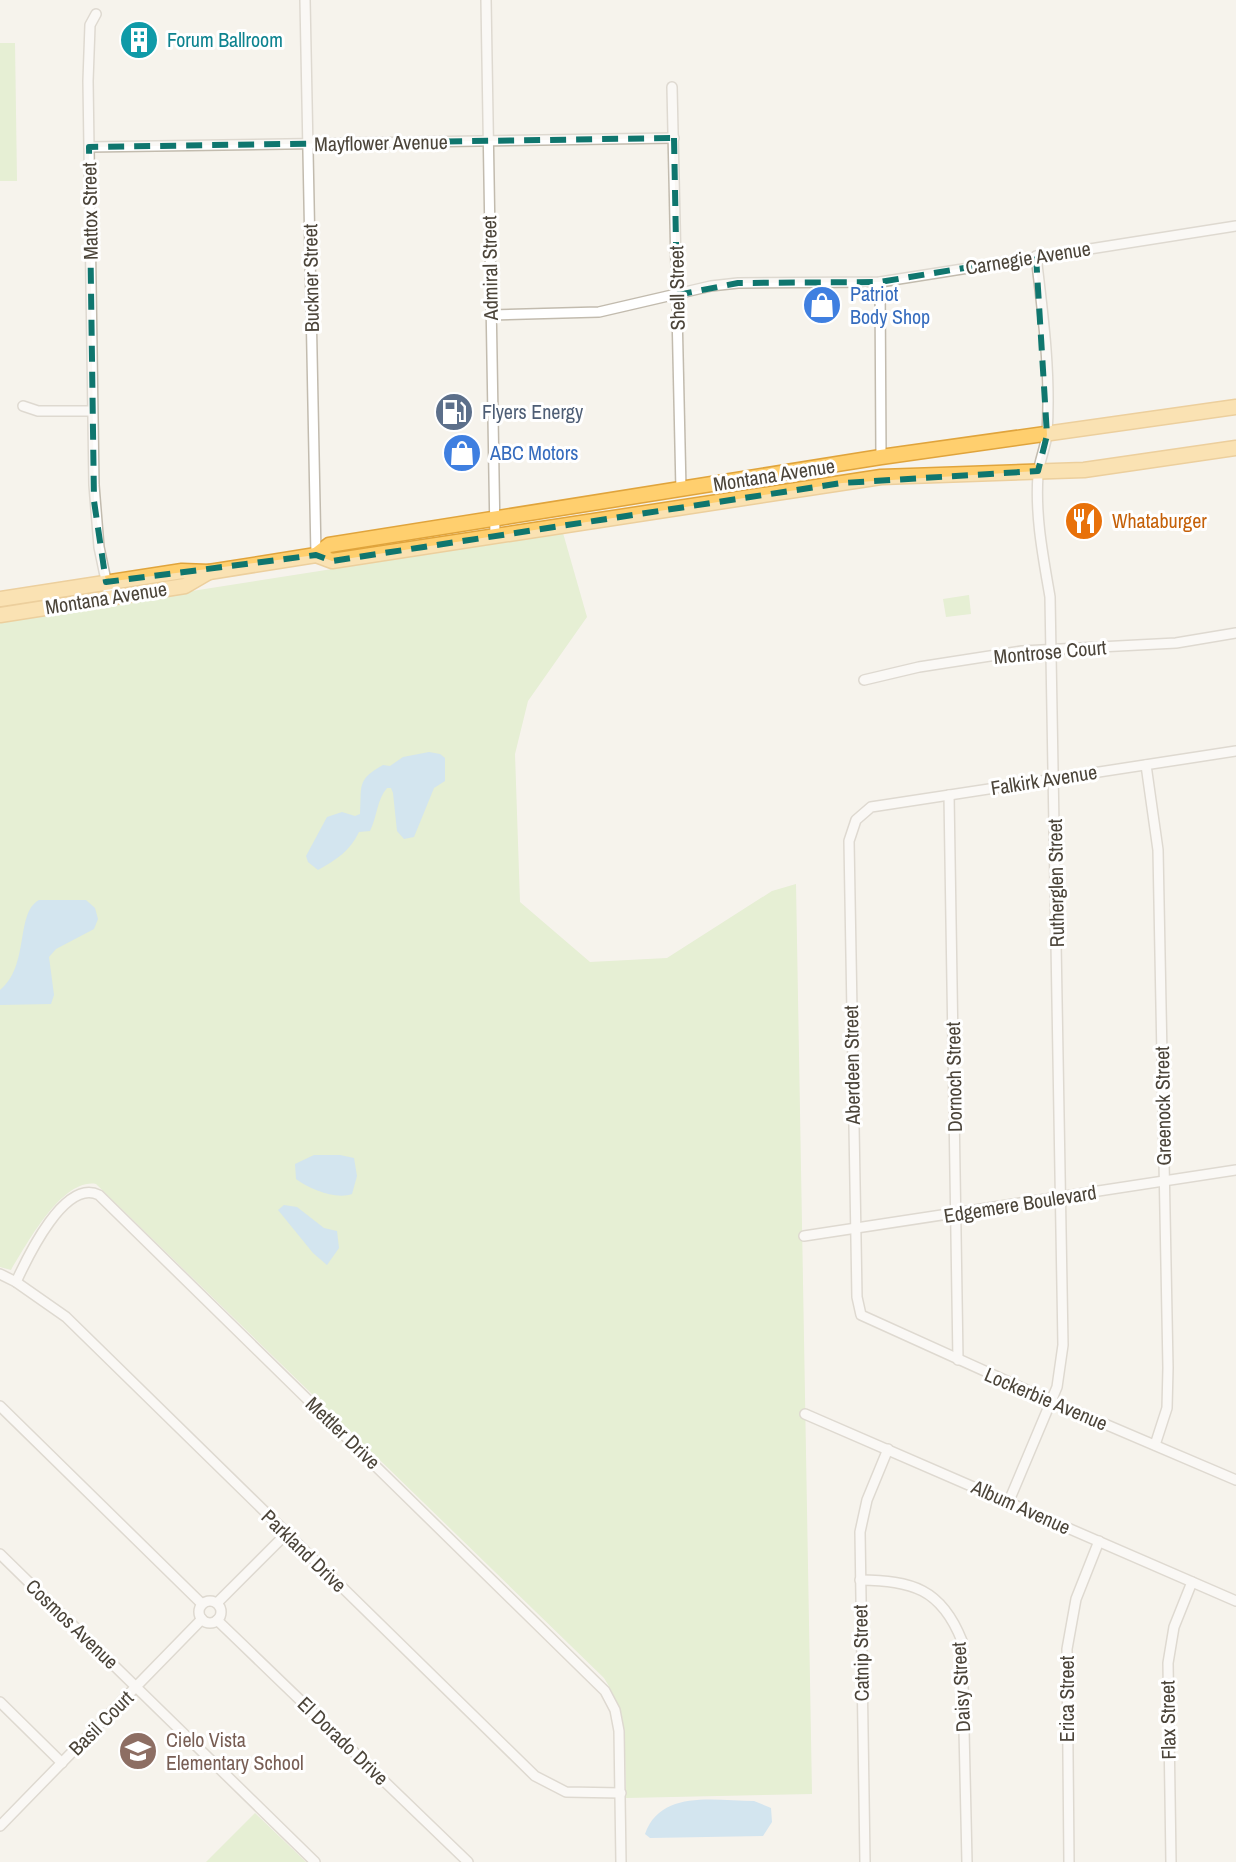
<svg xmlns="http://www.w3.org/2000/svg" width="1236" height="1862" font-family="'Archivo Narrow',sans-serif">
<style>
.green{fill:#d2eab5}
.water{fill:#a9d4f2}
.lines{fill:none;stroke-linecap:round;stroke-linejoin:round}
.minor-casing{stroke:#c2bbae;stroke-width:12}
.highway-casing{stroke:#e0a43c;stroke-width:17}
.minor{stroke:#fff;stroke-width:9}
.highway{stroke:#ffcf6e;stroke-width:14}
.marked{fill:none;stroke:#0f766e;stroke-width:6;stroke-dasharray:16 10;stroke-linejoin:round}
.labels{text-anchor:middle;stroke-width:6;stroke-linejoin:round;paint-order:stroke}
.culture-label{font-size:20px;fill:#0d838f;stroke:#fff;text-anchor:start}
.street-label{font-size:20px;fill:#4b4439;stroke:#fff}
.shop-label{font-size:20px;fill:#366cbe;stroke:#fff;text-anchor:start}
.service-label{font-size:20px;fill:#4e5e75;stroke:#fff;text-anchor:start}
.food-label{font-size:20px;fill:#c56008;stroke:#fff;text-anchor:start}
.education-label{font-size:20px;fill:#785e54;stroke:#fff;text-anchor:start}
</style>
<rect width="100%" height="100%" fill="#f6f3ec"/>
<g class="green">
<polygon points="0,43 15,43 17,181 0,181"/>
<path d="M563 533 587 617 528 701 515 754 520 902 590 962 667 958 772 891 796 884 812 1794 626 1798C625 1755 628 1715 604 1678L96 1184C62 1178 27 1244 11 1270L0 1267V621Z"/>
<polygon points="969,595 971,614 946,617 943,599"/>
<polygon points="255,1813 306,1862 206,1862"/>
</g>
<g class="water">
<path d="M429 752 440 754 445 758V781L434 788 414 837 404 839 397 831 393 793 391 788H387C377 799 377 817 370 831L359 832C350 851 336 860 318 870L308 862 306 856 327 817 342 812 355 816 360 814C362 786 356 780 383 765L390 766 403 757Z"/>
<path d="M39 900H86L95 908 98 919 94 929 56 949 49 957 54 995 51 1004 0 1005V990C30 966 15 913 39 900Z"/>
<path d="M314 1155H340L354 1158 357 1176 352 1194C336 1200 309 1189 296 1179L295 1164Z"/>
<polygon points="284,1205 297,1207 324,1228 337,1231 339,1248 327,1265 313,1253 278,1210"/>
<path d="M754 1801 771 1808 772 1822 763 1836 650 1838 645 1834C661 1789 715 1801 754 1801Z"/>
</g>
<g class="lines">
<g class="minor-casing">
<g id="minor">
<polyline points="305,0 316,555"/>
<polyline points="486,0 495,536"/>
<polyline points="96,14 90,25 88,81 94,485 99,547 108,590"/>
<polyline points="672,87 681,490"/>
<polyline points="89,147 674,138"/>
<polyline points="880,282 881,457"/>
<polyline points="491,315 599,312 711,286 738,283 880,282 1236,226"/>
<polyline points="23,406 38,411 92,411"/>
<polyline points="864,680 919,667 1022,651 1176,643 1236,633"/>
<polyline points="1236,751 871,807 856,820 849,841 857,1297 861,1315 1051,1401 1236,1480"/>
<polyline points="1146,765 1158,850 1168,1368 1167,1408 1155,1445"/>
<polyline points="949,795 958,1360"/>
<polyline points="804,1236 1236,1170"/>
<polyline points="0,1274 16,1282 66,1317 535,1776 566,1792 621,1793"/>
<path d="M16 1282C28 1256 65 1178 99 1195L605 1691 615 1710 619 1731 621 1862"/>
<polyline points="0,1406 202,1604"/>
<polyline points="805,1414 1236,1601"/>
<path d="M1009 1501 1057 1387 1063 1345 1050 597C1043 556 1035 516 1038 475 1039 461 1046 447 1047 433 1051 375 1043 314 1036 256"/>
<polyline points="0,1554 315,1862"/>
<path d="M860 1580C912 1581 941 1588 962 1641L967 1862"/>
<circle cx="210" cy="1612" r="11"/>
<polyline points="217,1603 287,1533"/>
<polyline points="217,1620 468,1862"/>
<polyline points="0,1702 62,1763"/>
<polyline points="0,1826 202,1619"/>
<polyline points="865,1862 860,1532 867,1500 888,1449"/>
<polyline points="1069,1862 1067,1649 1076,1599 1099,1541"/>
<polyline points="1171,1862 1168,1663 1174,1627 1192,1582"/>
</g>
</g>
<g class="highway-casing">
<g id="highway">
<polyline points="316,555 329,545 881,457 1236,407"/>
<polyline points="0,599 182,571 209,572 316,555 332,561 881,477 1084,470 1236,448"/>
<polyline points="0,615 185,586 209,572"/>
</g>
</g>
<use href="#minor" class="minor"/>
<use href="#highway" class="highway"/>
</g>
<path d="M0 0H1236V1862H0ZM674 138 677 295 738 283 880 282 1036 256 1047 435 1038 471 842 483 332 561 316 555 106 582 94 501 89 147Z" fill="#f6f3ec" fill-opacity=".55" fill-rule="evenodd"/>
<path class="marked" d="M674 138 677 295 738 283 880 282 1036 256 1047 435 1038 471 842 483 332 561 316 555 106 582 94 501 89 147Z"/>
<defs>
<g id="building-disc" transform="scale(2)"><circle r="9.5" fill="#0f9aa8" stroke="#fff"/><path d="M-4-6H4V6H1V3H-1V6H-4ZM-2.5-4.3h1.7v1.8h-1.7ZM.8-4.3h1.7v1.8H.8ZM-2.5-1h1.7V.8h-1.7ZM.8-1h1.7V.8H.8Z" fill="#fff"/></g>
<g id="shop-disc" transform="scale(2)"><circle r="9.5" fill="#3f7fe0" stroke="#fff"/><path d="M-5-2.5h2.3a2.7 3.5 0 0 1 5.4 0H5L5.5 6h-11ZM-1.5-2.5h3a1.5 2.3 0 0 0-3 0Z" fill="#fff"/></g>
<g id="fuel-disc" transform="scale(2)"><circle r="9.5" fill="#5c6f8a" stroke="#fff"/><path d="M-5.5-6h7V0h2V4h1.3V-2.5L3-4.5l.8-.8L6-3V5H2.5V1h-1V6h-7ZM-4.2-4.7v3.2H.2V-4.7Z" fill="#fff"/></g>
<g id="restaurant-disc" transform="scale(2)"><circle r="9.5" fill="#e8710a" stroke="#fff"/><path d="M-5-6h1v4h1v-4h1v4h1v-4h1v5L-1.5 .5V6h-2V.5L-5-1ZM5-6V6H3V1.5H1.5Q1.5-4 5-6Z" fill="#fff"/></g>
<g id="school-disc" transform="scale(2)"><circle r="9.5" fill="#8d6e63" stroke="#fff"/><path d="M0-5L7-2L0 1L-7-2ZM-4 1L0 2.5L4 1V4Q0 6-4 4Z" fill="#fff"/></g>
</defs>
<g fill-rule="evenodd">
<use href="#building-disc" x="139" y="40"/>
<use href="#shop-disc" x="822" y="305"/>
<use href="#fuel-disc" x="454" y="412"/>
<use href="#shop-disc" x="462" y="453"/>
<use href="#restaurant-disc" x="1084" y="521"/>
<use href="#school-disc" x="138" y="1751"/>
</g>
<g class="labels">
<g class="culture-label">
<text x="167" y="47">Forum Ballroom</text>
</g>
<g class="street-label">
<text transform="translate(381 143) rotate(-1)" y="7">Mayflower Avenue</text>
<text transform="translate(90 211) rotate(-91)" y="7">Mattox Street</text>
<text transform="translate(1028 258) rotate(-9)" y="7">Carnegie Avenue</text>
<text transform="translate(490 268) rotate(-91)" y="7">Admiral Street</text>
<text transform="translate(311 278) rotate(-91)" y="7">Buckner Street</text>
<text transform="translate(677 288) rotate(-91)" y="7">Shell Street</text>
<text transform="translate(774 475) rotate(-9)" y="7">Montana Avenue</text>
<text transform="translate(106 598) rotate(-9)" y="7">Montana Avenue</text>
<text transform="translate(1050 652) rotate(-5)" y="7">Montrose Court</text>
<text transform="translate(1044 780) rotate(-9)" y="7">Falkirk Avenue</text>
<text transform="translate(1056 883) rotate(-91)" y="7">Rutherglen Street</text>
<text transform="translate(852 1065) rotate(-91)" y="7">Aberdeen Street</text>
<text transform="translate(954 1077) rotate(-91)" y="7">Dornoch Street</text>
<text transform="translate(1163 1106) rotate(-91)" y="7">Greenock Street</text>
<text transform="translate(1020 1204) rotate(-9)" y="7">Edgemere Boulevard</text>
<text transform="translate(1046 1399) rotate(23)" y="7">Lockerbie Avenue</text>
<text transform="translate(343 1433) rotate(44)" y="7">Mettler Drive</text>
<text transform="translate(1021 1507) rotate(24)" y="7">Album Avenue</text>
<text transform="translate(304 1551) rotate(44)" y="7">Parkland Drive</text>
<text transform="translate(72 1624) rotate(44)" y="7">Cosmos Avenue</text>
<text transform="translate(861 1653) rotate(-91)" y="7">Catnip Street</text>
<text transform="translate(961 1687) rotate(-93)" y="7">Daisy Street</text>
<text transform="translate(1067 1699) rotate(-90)" y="7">Erica Street</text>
<text transform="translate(1168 1720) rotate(-91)" y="7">Flax Street</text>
<text transform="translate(101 1723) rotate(-45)" y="7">Basil Court</text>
<text transform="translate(343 1741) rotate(44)" y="7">El Dorado Drive</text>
</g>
<g class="shop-label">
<text x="850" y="301">Patriot<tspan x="850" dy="23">Body Shop</tspan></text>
<text x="490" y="460">ABC Motors</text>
</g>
<g class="service-label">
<text x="482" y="419">Flyers Energy</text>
</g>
<g class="food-label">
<text x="1112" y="528">Whataburger</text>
</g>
<g class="education-label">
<text x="166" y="1747">Cielo Vista<tspan x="166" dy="23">Elementary School</tspan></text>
</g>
</g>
</svg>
